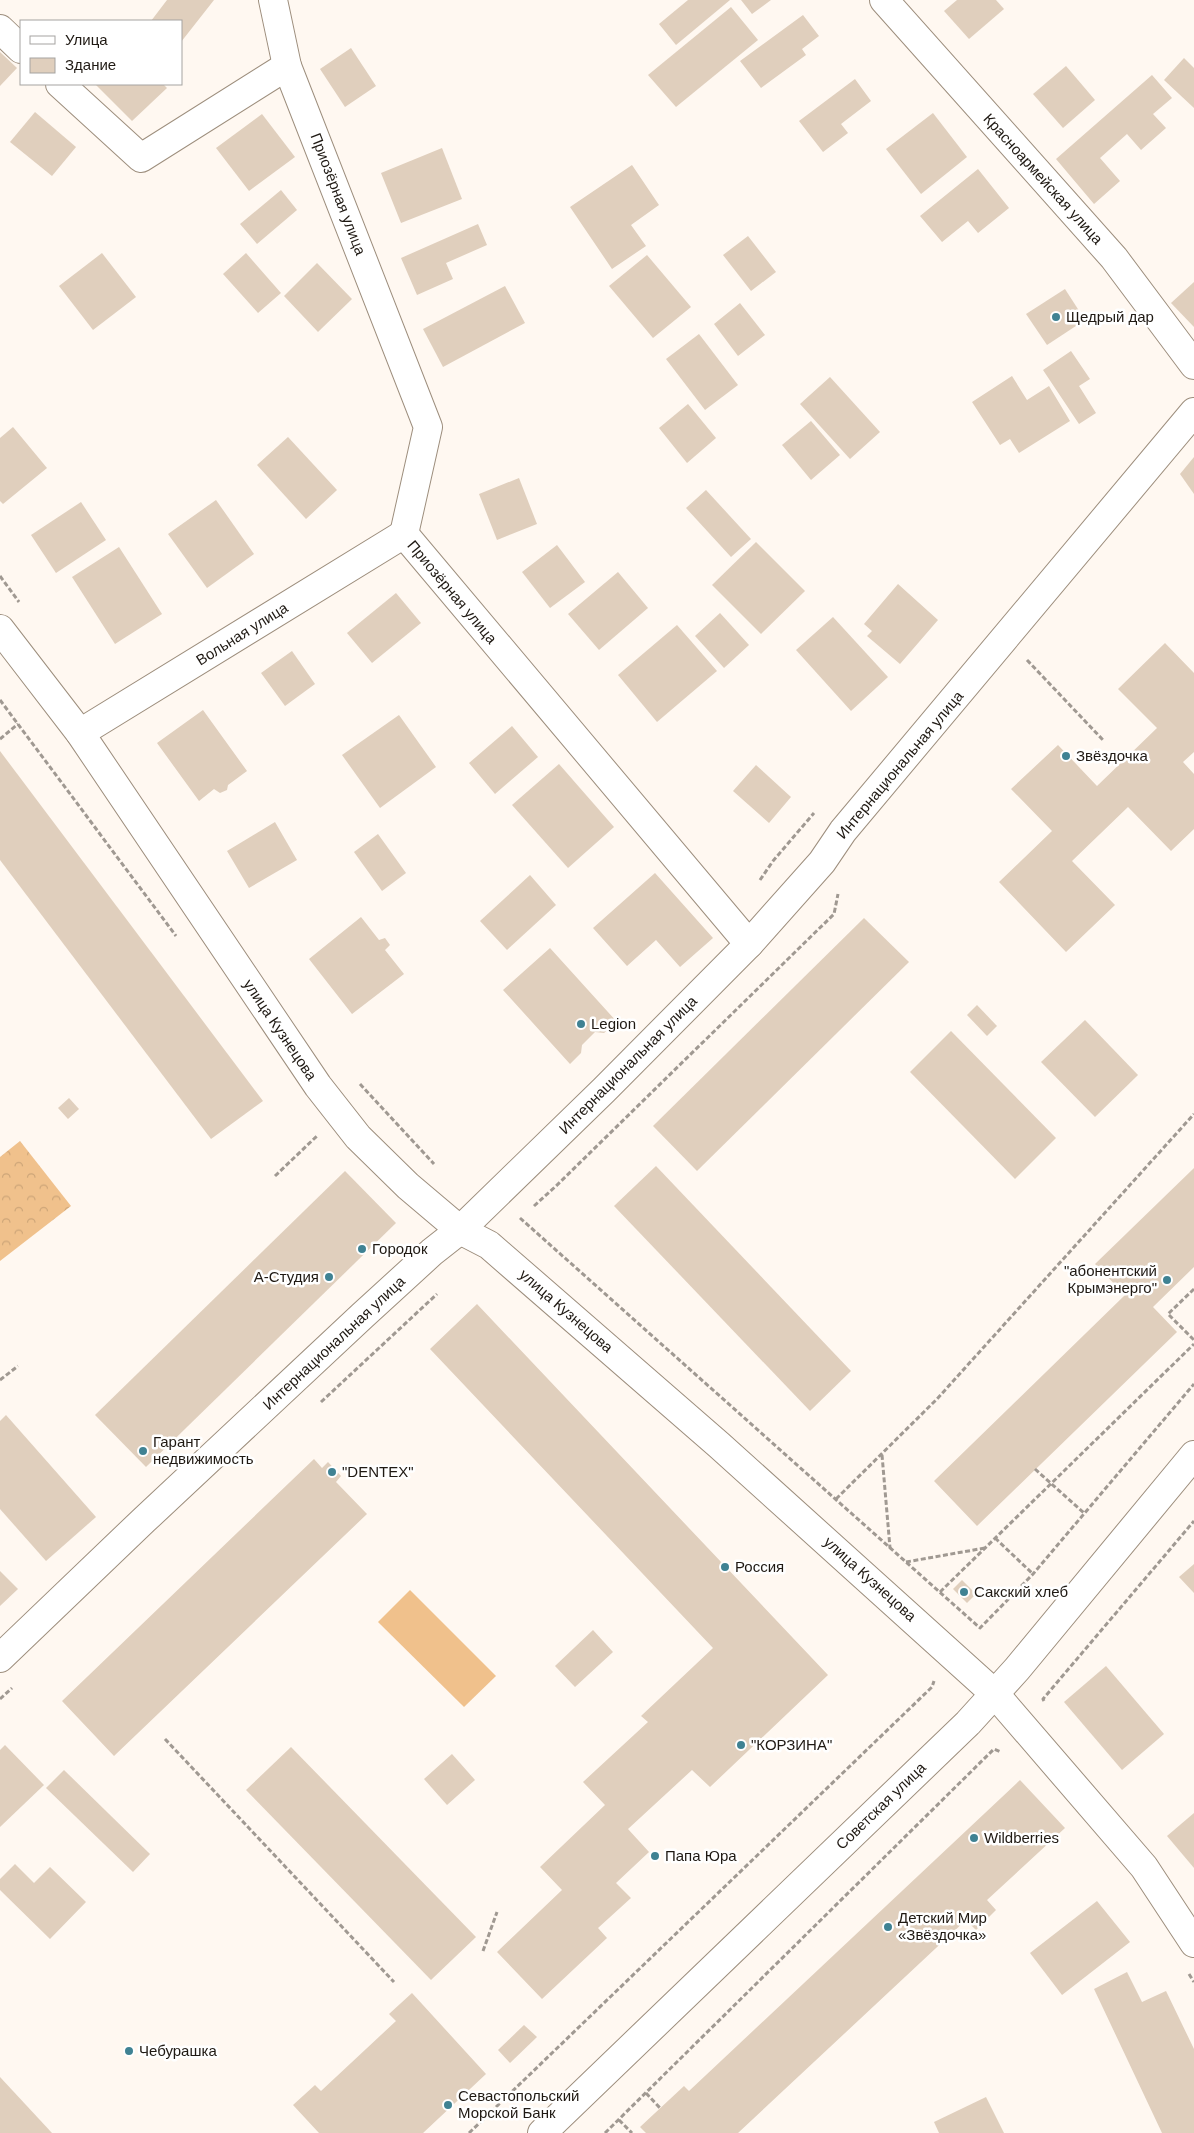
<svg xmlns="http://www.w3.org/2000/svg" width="1194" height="2133" font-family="Arial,sans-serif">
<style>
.forest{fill:url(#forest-crowns)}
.garden{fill:#f0c18c}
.building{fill:#e0cfbd}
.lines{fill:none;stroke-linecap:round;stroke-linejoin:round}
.minor-casing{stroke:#9d8e7d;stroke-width:30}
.tertiary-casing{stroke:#9d8e7d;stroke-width:30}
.path{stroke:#a09992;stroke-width:3;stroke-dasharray:5 2.5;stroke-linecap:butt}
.minor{stroke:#fff;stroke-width:28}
.tertiary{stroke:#fff;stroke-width:28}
.poi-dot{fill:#3f8293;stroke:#fff;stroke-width:2}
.labels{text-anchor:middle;stroke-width:5;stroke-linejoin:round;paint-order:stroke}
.street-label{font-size:15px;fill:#1f1913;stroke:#fff}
.poi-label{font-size:15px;fill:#1f1913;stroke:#fff;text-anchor:start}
</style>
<defs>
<pattern id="forest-crowns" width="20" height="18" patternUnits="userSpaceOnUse" patternTransform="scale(1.25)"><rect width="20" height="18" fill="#f0c18c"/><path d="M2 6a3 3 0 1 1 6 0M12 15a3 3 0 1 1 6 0" fill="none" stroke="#cda578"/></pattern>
</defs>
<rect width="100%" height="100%" fill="#fff8f1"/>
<polygon class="forest" points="20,1141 71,1206 0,1261 0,1157"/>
<polygon class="garden" points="410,1590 496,1676 464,1707 378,1622"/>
<g class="building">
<polygon points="167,0 214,0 181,42 181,21 151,21"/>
<polygon points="688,0 730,0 676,45 659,24"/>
<polygon points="741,0 771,0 752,14"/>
<polygon points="957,0 996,0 1004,9 969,39 944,11"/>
<polygon points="731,7 758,40 676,107 648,75"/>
<polygon points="803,15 819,36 802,49 806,55 761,88 740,61"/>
<polygon points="351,48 376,86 345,107 320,69"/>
<polygon points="0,52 17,68 0,86"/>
<polygon points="1184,58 1194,68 1194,108 1164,80"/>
<polygon points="1066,66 1095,100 1063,128 1033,94"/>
<polygon points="1152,75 1172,98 1153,114 1166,128 1141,150 1127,134 1100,158 1120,181 1094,204 1056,159"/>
<polygon points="855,79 871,101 841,124 848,133 823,152 799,121"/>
<polygon points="95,84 163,84 167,88 132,121"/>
<polygon points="35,112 76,147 52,176 10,142"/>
<polygon points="933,113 967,157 921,194 886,149"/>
<polygon points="262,114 295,157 249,191 216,148"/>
<polygon points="442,148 462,199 401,223 381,173"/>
<polygon points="632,165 659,205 631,225 646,246 612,269 570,207"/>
<polygon points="978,169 1009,208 978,233 968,221 942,242 920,216"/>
<polygon points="281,190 297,210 257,244 240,224"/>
<polygon points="478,224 487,245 446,263 453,279 417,295 401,258"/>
<polygon points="748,236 776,272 751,291 723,255"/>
<polygon points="102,253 136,297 93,330 59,286"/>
<polygon points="246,253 281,293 258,313 223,274"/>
<polygon points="647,255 691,307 653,338 609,286"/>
<polygon points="317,263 352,299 318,332 284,296"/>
<polygon points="1194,282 1194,327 1171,303"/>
<polygon points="505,286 525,323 443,367 423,329"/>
<polygon points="1065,289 1085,320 1047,345 1026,314"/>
<polygon points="740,303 765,335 738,356 714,324"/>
<polygon points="699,334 738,385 705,410 666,359"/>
<polygon points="1071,351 1090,379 1079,386 1096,413 1079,424 1043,370"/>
<polygon points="1012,376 1027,400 1049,386 1070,421 1019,453 1010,439 1000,445 972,402"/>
<polygon points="830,377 880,432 850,459 800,404"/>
<polygon points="688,404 716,438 687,463 659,428"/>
<polygon points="811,421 840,455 811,480 782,445"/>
<polygon points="13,427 47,468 3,504 0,501 0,438"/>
<polygon points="288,437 337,490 306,519 257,465"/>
<polygon points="1194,457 1194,494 1180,474"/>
<polygon points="519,478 537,524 497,540 479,494"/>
<polygon points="706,490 751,539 731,557 686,508"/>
<polygon points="216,500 254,554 207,588 168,534"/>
<polygon points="81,502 106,540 56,573 31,535"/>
<polygon points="756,542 805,591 761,634 712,585"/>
<polygon points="557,545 585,582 550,608 522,572"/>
<polygon points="119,547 162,614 115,644 72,577"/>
<polygon points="618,572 648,608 599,650 568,614"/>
<polygon points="898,584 938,620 900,664 867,636 872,631 864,624"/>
<polygon points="396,593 421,623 372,663 347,633"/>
<polygon points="720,613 749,645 724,668 695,636"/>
<polygon points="833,617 888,677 851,711 796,650"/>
<polygon points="677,625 717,671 657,722 618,675"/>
<polygon points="1165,643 1194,673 1194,752 1183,762 1194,774 1194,829 1171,851 1128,807 1072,861 1115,905 1066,952 999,882 1052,831 1011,789 1058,745 1097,786 1157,728 1118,689"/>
<polygon points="292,651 315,684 285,706 261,673"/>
<polygon points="203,710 247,771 228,785 227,790 220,793 214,789 199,801 157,743"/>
<polygon points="399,715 436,767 380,808 342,755"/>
<polygon points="512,726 538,757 495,794 469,763"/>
<polygon points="0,751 263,1101 211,1139 0,860"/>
<polygon points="559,764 614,827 568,868 512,805"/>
<polygon points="756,765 791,797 769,823 733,791"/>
<polygon points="275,822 297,860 249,888 227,851"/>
<polygon points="378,834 406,873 382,891 354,852"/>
<polygon points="655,873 713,938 680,967 656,940 627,966 593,928"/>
<polygon points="530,875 556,905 507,950 480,921"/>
<polygon points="361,917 379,940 385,938 390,945 385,950 404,974 352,1014 309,959"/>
<polygon points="864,918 909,962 697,1171 653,1126"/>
<polygon points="550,948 617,1022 604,1033 595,1032 582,1045 581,1053 570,1064 503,990"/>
<polygon points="977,1005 997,1026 987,1036 967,1015"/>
<polygon points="1085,1020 1138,1075 1095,1117 1041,1062"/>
<polygon points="951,1031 1056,1138 1015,1179 910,1072"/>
<polygon points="69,1098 79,1109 68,1119 58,1108"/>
<polygon points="656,1166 851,1371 810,1411 614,1206"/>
<polygon points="1194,1168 1194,1267 1153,1307 1177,1332 977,1526 934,1481 1125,1295 1095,1264"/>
<polygon points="345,1171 396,1223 146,1467 95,1415"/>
<polygon points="477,1304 828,1675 710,1787 692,1770 628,1829 649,1852 616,1883 631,1898 598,1928 607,1938 542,1999 497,1952 562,1890 540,1867 605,1805 583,1782 648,1722 641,1716 713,1648 430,1349"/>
<polygon points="6,1415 96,1517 46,1561 0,1509 0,1421"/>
<polygon points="314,1459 322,1468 328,1462 341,1476 336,1482 367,1514 114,1756 62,1701"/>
<polygon points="1194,1564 1194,1593 1179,1577"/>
<polygon points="0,1571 18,1589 0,1606"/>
<polygon points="962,1580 976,1594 967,1603 953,1589"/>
<polygon points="593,1630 613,1652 575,1687 555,1666"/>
<polygon points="1106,1666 1164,1734 1122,1770 1064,1702"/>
<polygon points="5,1745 44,1785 0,1827 0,1750"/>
<polygon points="291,1747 476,1937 431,1980 246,1790"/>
<polygon points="452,1754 475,1780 447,1805 424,1779"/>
<polygon points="64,1770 150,1854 133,1872 46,1788"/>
<polygon points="1020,1780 1065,1828 987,1900 996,1910 976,1930 966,1920 738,2133 646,2133 640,2127 684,2086 689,2091"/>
<polygon points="1194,1813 1194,1868 1167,1836"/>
<polygon points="15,1864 34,1883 50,1867 86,1902 50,1939 0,1890 0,1879"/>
<polygon points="1097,1901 1130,1942 1062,1995 1030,1953"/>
<polygon points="1127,1972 1142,2002 1166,1991 1194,2049 1194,2133 1162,2133 1094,1989"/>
<polygon points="412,1993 486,2074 423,2133 319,2133 293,2105 315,2085 321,2091 396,2021 389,2014"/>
<polygon points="524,2025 537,2037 510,2063 498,2050"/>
<polygon points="0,2077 52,2133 0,2133"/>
<polygon points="986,2097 1004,2133 939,2133 934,2122"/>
</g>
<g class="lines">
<g class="minor-casing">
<g id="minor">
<polyline points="273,0 287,66 428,427 404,534"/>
<polyline points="884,0 1114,258 1194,365"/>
<polyline points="0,29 21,49"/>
<polyline points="60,84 141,158 287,66"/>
<polyline points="404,534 749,944"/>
<polyline points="0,629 80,733 318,1086 358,1137 408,1186 460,1230 489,1245 719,1445 995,1694 1144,1867 1194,1943"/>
<polyline points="80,733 404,534"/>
<polyline points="0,1658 144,1520 362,1316 432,1252 460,1230 604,1090 749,944 822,862 843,831 1194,412"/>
</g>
</g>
<g class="tertiary-casing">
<polyline id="tertiary" points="542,2133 968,1723 1017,1669 1194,1455"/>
</g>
<g class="path">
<polyline points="0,576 19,602"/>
<polyline points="1027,660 1103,740"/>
<polyline points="0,700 176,936"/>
<polyline points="0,739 18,724"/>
<polyline points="760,880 773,861 814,813"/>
<polyline points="360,1084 434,1164"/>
<polyline points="275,1176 318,1135"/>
<polyline points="534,1206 556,1186 834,914 838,894"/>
<polyline points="520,1218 980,1628 1033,1574 1194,1384"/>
<polyline points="1194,1289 1168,1314 1194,1340"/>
<polyline points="0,1380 18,1366"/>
<polyline points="321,1402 437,1294"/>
<polyline points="882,1455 890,1548"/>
<polyline points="1035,1469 1084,1513"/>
<polyline points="836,1499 937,1399 1194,1114"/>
<polyline points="995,1538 1033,1574"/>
<polyline points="906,1562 985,1548"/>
<polyline points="940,1592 1194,1344"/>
<polyline points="0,1699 12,1688"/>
<polyline points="1044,1701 1043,1699 1194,1521"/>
<polyline points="165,1739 394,1982"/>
<polyline points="483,1951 497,1912"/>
<polyline points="1189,1974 1194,1982"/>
<polyline points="646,2093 660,2108"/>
<polyline points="619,2120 632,2133"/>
<polyline points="469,2133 932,1687 934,1681"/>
<polyline points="605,2133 994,1749 1001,1752"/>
</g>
<use href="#minor" class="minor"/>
<use href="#tertiary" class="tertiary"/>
</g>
<g class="poi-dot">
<circle cx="1056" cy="317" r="5"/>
<circle cx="1066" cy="756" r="5"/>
<circle cx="581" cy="1024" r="5"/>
<circle cx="362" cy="1249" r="5"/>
<circle cx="329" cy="1277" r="5"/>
<circle cx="1167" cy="1280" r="5"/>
<circle cx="143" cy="1451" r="5"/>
<circle cx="332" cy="1472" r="5"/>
<circle cx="725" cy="1567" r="5"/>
<circle cx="964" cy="1592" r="5"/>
<circle cx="741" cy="1745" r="5"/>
<circle cx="974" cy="1838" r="5"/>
<circle cx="655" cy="1856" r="5"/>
<circle cx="888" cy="1927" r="5"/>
<circle cx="129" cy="2051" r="5"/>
<circle cx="448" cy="2105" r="5"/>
</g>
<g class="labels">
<g class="street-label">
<text transform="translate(1043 179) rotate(48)" y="5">Красноармейская улица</text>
<text transform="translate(338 194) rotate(69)" y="5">Приозёрная улица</text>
<text transform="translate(452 592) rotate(50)" y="5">Приозёрная улица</text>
<text transform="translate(242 634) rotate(-32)" y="5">Вольная улица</text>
<text transform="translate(900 765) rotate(-50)" y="5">Интернациональная улица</text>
<text transform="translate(280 1030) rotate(56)" y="5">улица Кузнецова</text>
<text transform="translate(628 1065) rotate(-45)" y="5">Интернациональная улица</text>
<text transform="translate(566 1311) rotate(41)" y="5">улица Кузнецова</text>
<text transform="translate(334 1343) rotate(-43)" y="5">Интернациональная улица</text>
<text transform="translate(870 1579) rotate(42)" y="5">улица Кузнецова</text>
<text transform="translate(881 1806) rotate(-44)" y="5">Советская улица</text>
</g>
<g class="poi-label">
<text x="1066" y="322">Щедрый дар</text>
<text x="1076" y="761">Звёздочка</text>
<text x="591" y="1029">Legion</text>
<text x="372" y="1254">Городок</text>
<text x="1157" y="1276" text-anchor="end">"абонентский<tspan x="1157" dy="17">Крымэнерго"</tspan></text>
<text x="319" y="1282" text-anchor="end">А-Студия</text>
<text x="153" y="1447">Гарант<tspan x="153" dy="17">недвижимость</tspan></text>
<text x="342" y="1477">"DENTEX"</text>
<text x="735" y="1572">Россия</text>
<text x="974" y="1597">Сакский хлеб</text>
<text x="751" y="1750">"КОРЗИНА"</text>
<text x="984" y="1843">Wildberries</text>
<text x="665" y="1861">Папа Юра</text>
<text x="898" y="1923">Детский Мир<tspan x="898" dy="17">«Звёздочка»</tspan></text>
<text x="139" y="2056">Чебурашка</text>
<text x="458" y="2101">Севастопольский<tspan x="458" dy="17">Морской Банк</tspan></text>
</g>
</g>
<rect x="20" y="20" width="162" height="65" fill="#ffffff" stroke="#a5a3a1"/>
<rect x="30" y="36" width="25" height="8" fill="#ffffff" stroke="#a5a3a1"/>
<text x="65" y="45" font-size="15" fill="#1f1913">Улица</text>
<rect x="30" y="58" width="25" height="15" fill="#e0cfbd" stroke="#a5a3a1"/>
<text x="65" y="70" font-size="15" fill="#1f1913">Здание</text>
</svg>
